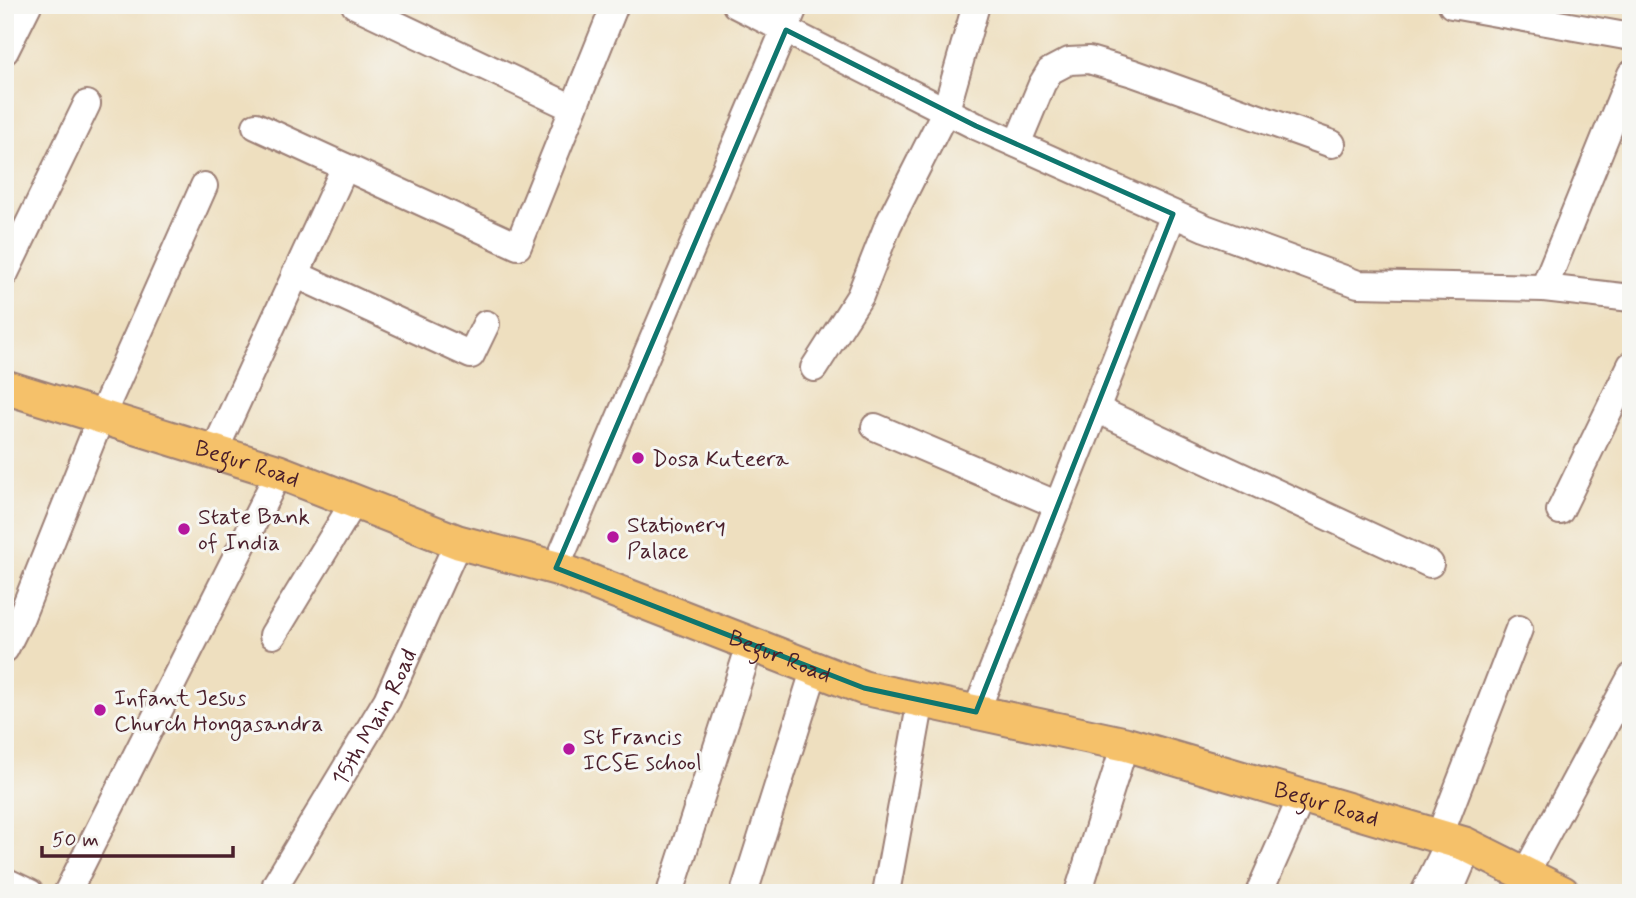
<svg xmlns="http://www.w3.org/2000/svg" width="1636" height="898" font-family="Mynerve,sans-serif">
<style>
.lines{fill:none;stroke-linecap:round;stroke-linejoin:round}
.minor-casing{stroke:#9c7f75;stroke-width:30}
.major-casing{stroke:#9c7f75;stroke-width:37}
.minor{stroke:#fff;stroke-width:26}
.major{stroke:#f5c16b;stroke-width:33}
.marked{fill:none;stroke:#0f766e;stroke-width:5;stroke-linejoin:round}
.poi-dot{fill:#b5179e;stroke:#f6f6f2;stroke-width:2.5}
.labels{text-anchor:middle;stroke-width:6;stroke-linejoin:round;paint-order:stroke}
.poi-label{font-size:23px;fill:#4a1f2b;stroke:#f6f6f2;text-anchor:start}
.street-label{font-size:23px;fill:#4a1f2b;stroke:#f6f6f2}
</style>
<rect width="100%" height="100%" fill="#f6f6f2"/>
<filter id="ink" filterUnits="userSpaceOnUse"><feTurbulence type="fractalNoise" baseFrequency=".0143" numOctaves="2"/><feDisplacementMap in="SourceGraphic" scale="14" xChannelSelector="R" yChannelSelector="G"/><feConvolveMatrix kernelMatrix="1 2 1 2 8 2 1 2 1" color-interpolation-filters="sRGB"/></filter>
<filter id="wash" filterUnits="userSpaceOnUse"><feTurbulence type="fractalNoise" baseFrequency=".00686" numOctaves="4" result="noise"/><feDisplacementMap in="SourceGraphic" scale="28" xChannelSelector="R" yChannelSelector="G"/><feGaussianBlur stdDeviation="1.57" result="paint"/><feColorMatrix in="noise" values="0 0 0 0 0 0 0 0 0 0 0 0 0 0 0 0 0 1.4 0 .05"/><feComposite in="paint" operator="in"/></filter>
<g filter="url(#wash)">
<rect width="100%" height="100%" fill="#eedfbf"/>
</g>
<g filter="url(#ink)">
<g class="lines">
<g class="minor-casing">
<g id="minor">
<polyline points="355,5 573,108"/>
<polyline points="736,5 976,126 1205,228 1358,284 1544,288 1631,298"/>
<polyline points="1452,5 1631,37"/>
<polyline points="5,51 28,5"/>
<polyline points="256,126 518,246 615,5"/>
<polyline points="1017,144 1042,84 1050,71 1069,61 1089,60 1133,73 1332,144"/>
<polyline points="5,273 87,104"/>
<polyline points="295,274 471,355 486,324"/>
<polyline points="1544,288 1631,74"/>
<polyline points="814,368 860,296 888,225 946,110 976,5"/>
<polyline points="1096,409 1430,564"/>
<polyline points="875,427 1058,505"/>
<polyline points="214,452 345,167"/>
<polyline points="1560,511 1631,365"/>
<polyline points="556,568 795,5"/>
<polyline points="273,635 354,502"/>
<polyline points="5,649 21,617 101,417 204,186"/>
<polyline points="976,712 1173,214"/>
<polyline points="1439,837 1519,629"/>
<polyline points="1525,874 1631,677"/>
<polyline points="5,881 30,893"/>
<path id="s1" d="M276 884 387 700 458 542"/>
<polyline points="67,893 279,472"/>
<polyline points="670,893 751,642"/>
<polyline points="744,893 815,668"/>
<polyline points="886,893 921,700"/>
<polyline points="1078,893 1125,744"/>
<polyline points="1259,893 1302,796"/>
<polyline points="1424,893 1450,840"/>
<polyline points="1449,893 1469,846"/>
</g>
</g>
<g class="major-casing">
<g id="major">
<path id="s2" d="M5 387 279 472 458 542 556 568 864 688 1125 744 1465 844 1563 893"/>
</g>
</g>
<use href="#minor" class="minor"/>
<use href="#major" class="major"/>
</g>
</g>
<path class="marked" d="M786 30 976 126 1173 214 976 712 864 688 556 568Z"/>
<g class="poi-dot">
<circle cx="638" cy="458" r="7"/>
<circle cx="184" cy="529" r="7"/>
<circle cx="613" cy="537" r="7"/>
<circle cx="100" cy="710" r="7"/>
<circle cx="569" cy="749" r="7"/>
</g>
<g class="labels">
<g class="poi-label">
<text x="652" y="466">Dosa Kuteera</text>
<text x="198" y="524">State Bank<tspan x="198" dy="26">of India</tspan></text>
<text x="627" y="532">Stationery<tspan x="627" dy="26">Palace</tspan></text>
<text x="114" y="705">Infant Jesus<tspan x="114" dy="26">Church Hongasandra</tspan></text>
<text x="583" y="744">St Francis<tspan x="583" dy="26">ICSE school</tspan></text>
</g>
<g class="street-label">
<text dy="8" stroke="none"><textPath href="#s2" startOffset="254">Begur Road</textPath></text>
<text dy="8" stroke="none"><textPath href="#s2" startOffset="821">Begur Road</textPath></text>
<text dy="8" stroke="none"><textPath href="#s1" startOffset="194">15th Main Road</textPath></text>
<text dy="8" stroke="none"><textPath href="#s2" startOffset="1388">Begur Road</textPath></text>
</g>
</g>
<rect width="1636" height="898" fill="none" stroke="#f6f6f2" stroke-width="28"/>
<path d="M42 846v10h191v-10" fill="none" stroke="#4a1f2b" stroke-width="3.5"/>
<text x="52" y="846" font-size="21" fill="#4a1f2b" stroke="#f6f6f2" stroke-width="5" paint-order="stroke">50 m</text>
</svg>
